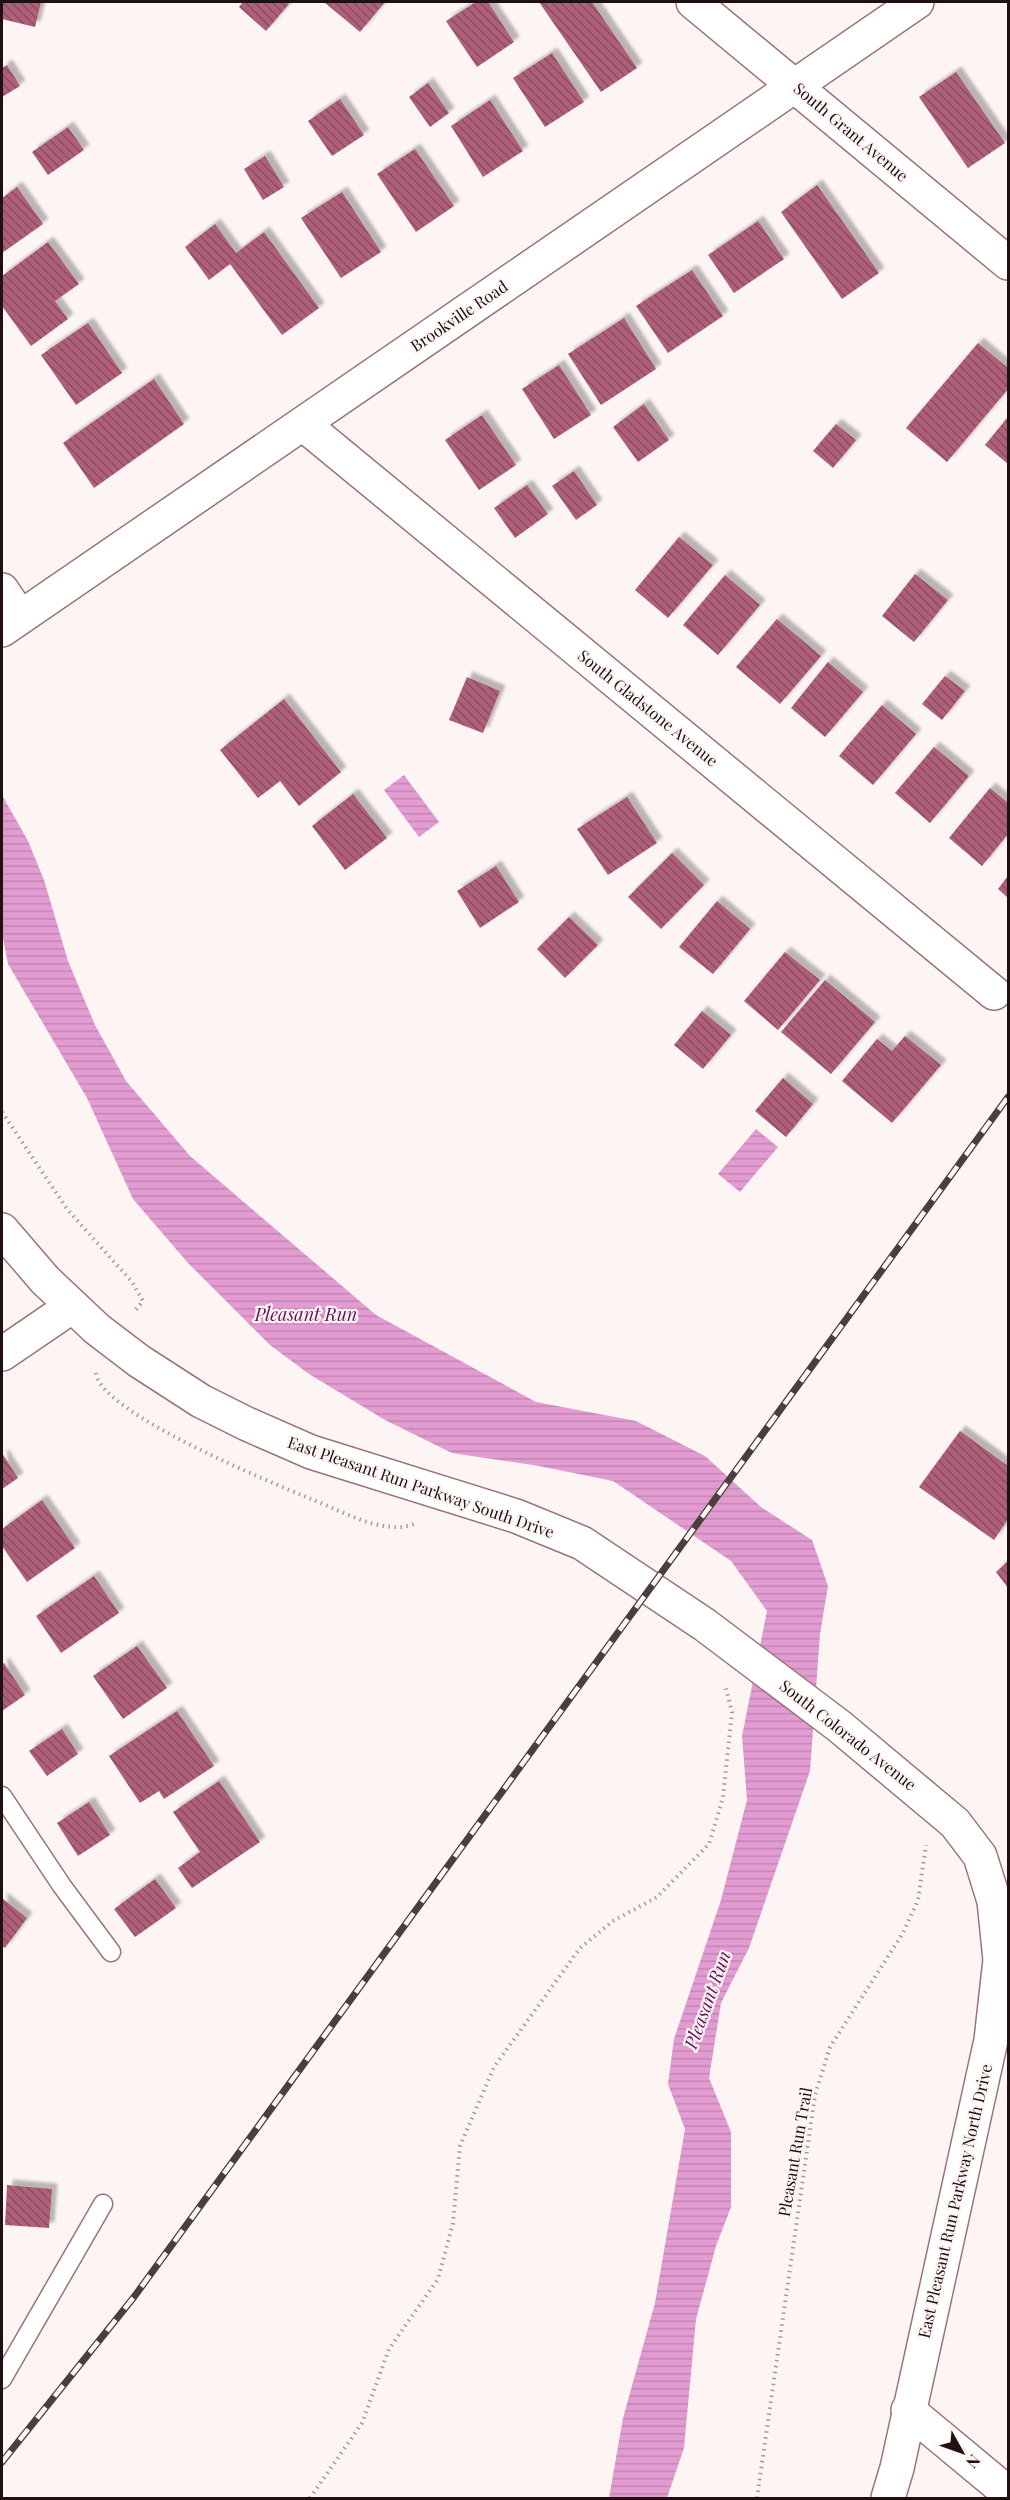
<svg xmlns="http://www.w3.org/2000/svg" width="1010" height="2500" font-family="'Playfair Display',serif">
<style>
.water{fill:url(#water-rules)}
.building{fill:url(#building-back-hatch);filter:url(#shadow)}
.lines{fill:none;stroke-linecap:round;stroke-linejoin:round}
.lane-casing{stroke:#997573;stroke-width:21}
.street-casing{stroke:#997573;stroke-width:36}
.secondary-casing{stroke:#997573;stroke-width:36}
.path{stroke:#a59b9a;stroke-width:4;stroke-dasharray:1.5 4.5;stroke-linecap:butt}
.lane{stroke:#fff;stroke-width:18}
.street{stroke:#fff;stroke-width:33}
.secondary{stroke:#fff;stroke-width:33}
.rail-casing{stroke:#4b3f3e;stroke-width:7}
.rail{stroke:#fdf5f4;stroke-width:4.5;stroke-dasharray:14;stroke-linecap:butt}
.labels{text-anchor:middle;stroke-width:4.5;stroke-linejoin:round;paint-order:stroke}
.street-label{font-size:16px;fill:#1e1110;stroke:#fdf5f4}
.water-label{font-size:18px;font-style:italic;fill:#651357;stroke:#fdf5f4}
</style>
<defs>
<pattern id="water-rules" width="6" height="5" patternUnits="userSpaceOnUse" patternTransform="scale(1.5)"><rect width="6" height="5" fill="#e39cd1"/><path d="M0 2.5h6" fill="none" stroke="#c285b2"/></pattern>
<pattern id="building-back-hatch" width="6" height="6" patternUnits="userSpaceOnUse" patternTransform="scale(1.5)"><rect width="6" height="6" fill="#ae5e79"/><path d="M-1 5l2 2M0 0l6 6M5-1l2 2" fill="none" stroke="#8d4c62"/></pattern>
<filter id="shadow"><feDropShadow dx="5.5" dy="-5.5" stdDeviation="1.5" flood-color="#0004"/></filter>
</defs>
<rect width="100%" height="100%" fill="#fdf5f4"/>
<g class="water">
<polygon points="404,775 439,822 419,837 384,790"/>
<polygon points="2,795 28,841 44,880 68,961 95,1025 126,1081 190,1156 376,1315 536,1402 636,1421 705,1456 761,1507 812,1540 828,1586 820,1634 810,1771 749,1948 721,2003 709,2078 731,2132 731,2207 716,2246 696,2319 684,2448 667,2498 609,2498 623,2418 655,2303 685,2129 668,2084 674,2039 721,1900 747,1800 742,1736 767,1611 731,1561 613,1481 539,1466 452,1453 385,1420 309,1374 270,1345 188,1263 133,1199 87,1098 8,964 2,933"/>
<polygon points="756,1129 778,1147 740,1192 718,1174"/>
</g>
<g class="building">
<polygon points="2,2 41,2 35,27 2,19"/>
<polygon points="243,2 287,2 289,4 266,31 239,7"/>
<polygon points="324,2 385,2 360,32"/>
<polygon points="476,2 488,2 514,42 477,67 446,21"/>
<polygon points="539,2 592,2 637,68 601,92"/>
<polygon points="552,53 584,102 545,127 513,78"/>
<polygon points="7,65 20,86 2,97 2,68"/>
<polygon points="956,72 1005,143 968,168 919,97"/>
<polygon points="428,83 449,113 430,127 409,97"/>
<polygon points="340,99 364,135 332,156 308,121"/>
<polygon points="490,100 523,151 483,177 451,126"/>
<polygon points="68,127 84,150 48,175 32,152"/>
<polygon points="415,149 454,206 416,232 377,174"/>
<polygon points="265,156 284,187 263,200 244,169"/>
<polygon points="817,185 879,273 842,299 781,212"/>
<polygon points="17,187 43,224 2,253 2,198"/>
<polygon points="342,192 381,252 341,278 301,218"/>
<polygon points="758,221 784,259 734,293 708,255"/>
<polygon points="215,224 236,253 264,232 319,308 282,335 230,264 209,280 185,247"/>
<polygon points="48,242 79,284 55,301 68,319 31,346 2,306 2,276"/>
<polygon points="692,270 723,316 668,353 636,306"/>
<polygon points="624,318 656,369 601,405 568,354"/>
<polygon points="88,323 122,373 76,405 41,355"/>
<polygon points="978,343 1008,368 1008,389 947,462 906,428"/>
<polygon points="559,365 591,415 554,439 522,389"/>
<polygon points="154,379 184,424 94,488 63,443"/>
<polygon points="644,404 669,440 638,462 613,427"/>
<polygon points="482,415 516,465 479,490 445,440"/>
<polygon points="1008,417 1008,464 985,445"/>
<polygon points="836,424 856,440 833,468 813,451"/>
<polygon points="574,471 597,505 576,520 552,486"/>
<polygon points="527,485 548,514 515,538 494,508"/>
<polygon points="679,537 713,565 668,618 635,590"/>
<polygon points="915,574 948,600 914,642 882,616"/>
<polygon points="725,575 760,605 718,655 683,625"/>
<polygon points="777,619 821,656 780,704 736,667"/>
<polygon points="828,662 863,692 825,737 791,708"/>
<polygon points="945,676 965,691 942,720 922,704"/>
<polygon points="467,677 500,691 483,733 449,720"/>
<polygon points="284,699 341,772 299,806 280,781 258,798 220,750"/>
<polygon points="882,705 916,734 873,785 839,756"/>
<polygon points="934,747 969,776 930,823 895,793"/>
<polygon points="990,788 1008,803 1008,834 982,866 949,838"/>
<polygon points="353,794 387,838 345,870 312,826"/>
<polygon points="627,797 657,843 608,875 577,829"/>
<polygon points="672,853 704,885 661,929 628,897"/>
<polygon points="496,866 519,902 480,928 457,891"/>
<polygon points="1008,876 1008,898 998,889"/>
<polygon points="717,901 750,929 713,974 679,947"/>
<polygon points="569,917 598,945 565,978 537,949"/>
<polygon points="785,952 820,980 778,1030 744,1001"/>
<polygon points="825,980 875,1022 831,1074 781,1032"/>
<polygon points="702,1011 731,1035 703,1069 674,1045"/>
<polygon points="905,1036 941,1065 892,1123 842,1081 877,1039 892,1051"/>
<polygon points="783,1078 813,1104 786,1137 755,1111"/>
<polygon points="960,1431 1008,1466 1008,1519 994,1540 919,1487"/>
<polygon points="2,1453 18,1478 2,1489"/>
<polygon points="42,1500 75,1548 27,1582 2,1546 2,1529"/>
<polygon points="1008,1561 1008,1588 996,1572"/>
<polygon points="94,1576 119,1613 61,1653 36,1616"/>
<polygon points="137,1646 167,1688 123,1719 93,1676"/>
<polygon points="4,1663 25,1695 2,1711 2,1664"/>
<polygon points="177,1711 214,1766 164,1799 159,1791 140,1803 109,1756"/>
<polygon points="62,1729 78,1754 47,1776 29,1751"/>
<polygon points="219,1781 260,1842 192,1888 178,1868 200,1852 173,1812"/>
<polygon points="89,1802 110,1835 78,1856 57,1823"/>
<polygon points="155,1879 176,1908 135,1937 114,1909"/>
<polygon points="2,1898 27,1918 5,1948 2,1946"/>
<polygon points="7,2185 52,2189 49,2228 5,2225"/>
</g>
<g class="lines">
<g class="lane-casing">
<g id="lane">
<polyline points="2,1796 62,1886 111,1952"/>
<polyline points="2,2379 103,2204"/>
</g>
</g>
<g class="street-casing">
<g id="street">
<polyline points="693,2 1008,263"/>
<polyline points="303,424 994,993"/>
<polyline points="2,590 20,617"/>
<polyline points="2,1354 71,1307"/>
<polyline points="908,2410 1008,2493"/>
</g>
</g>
<g class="secondary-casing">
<g id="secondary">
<polyline points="2,630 917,2"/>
<polyline points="2,1230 45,1280 97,1329 139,1361 201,1401 247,1424 311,1452 516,1516 582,1543 705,1625 839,1726 955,1823 980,1856 994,1901 1000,1960 991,2040 897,2468 888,2498"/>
</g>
</g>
<g class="path">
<polyline points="2,1112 67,1209 132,1282 143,1301 134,1312"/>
<path d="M96 1373C100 1413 273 1483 311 1499 337 1509 366 1526 394 1527 401 1528 410 1526 416 1523"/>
<polyline points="310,2498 362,2423 389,2349 438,2279 453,2223 460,2146 494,2067 580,1948 613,1921 657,1897 709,1844 723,1797 732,1712 725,1685"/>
<polyline points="757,2498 815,2095 830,2047 903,1933 918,1900 926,1845"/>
</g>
<use href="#lane" class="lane"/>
<use href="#street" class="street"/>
<use href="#secondary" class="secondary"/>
<g class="rail-casing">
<polyline id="rail" points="2,2462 134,2297 1008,1097"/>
</g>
<use href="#rail" class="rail"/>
</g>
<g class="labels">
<g class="street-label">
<text transform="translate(851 132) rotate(40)" y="6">South Grant Avenue</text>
<text transform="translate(459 316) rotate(-34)" y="6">Brookville Road</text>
<text transform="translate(648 708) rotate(39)" y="6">South Gladstone Avenue</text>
<text transform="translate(421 1487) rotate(19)" y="6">East Pleasant Run Parkway South Drive</text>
<text transform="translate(848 1735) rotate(38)" y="6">South Colorado Avenue</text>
<text transform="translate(795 2152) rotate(-80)" y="6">Pleasant Run Trail</text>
<text transform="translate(955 2201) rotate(-77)" y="6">East Pleasant Run Parkway North Drive</text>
</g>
<g class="water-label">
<text x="306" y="1321">Pleasant Run</text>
<text transform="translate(708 2000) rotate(-70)" y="6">Pleasant Run</text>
</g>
</g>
<rect width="1010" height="2500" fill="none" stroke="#1e1110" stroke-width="6"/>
<g transform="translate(962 2452) rotate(130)" stroke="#fdf5f4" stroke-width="4.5" paint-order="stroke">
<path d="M0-4.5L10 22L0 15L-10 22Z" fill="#1e1110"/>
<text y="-9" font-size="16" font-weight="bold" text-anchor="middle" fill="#1e1110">N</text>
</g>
</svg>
